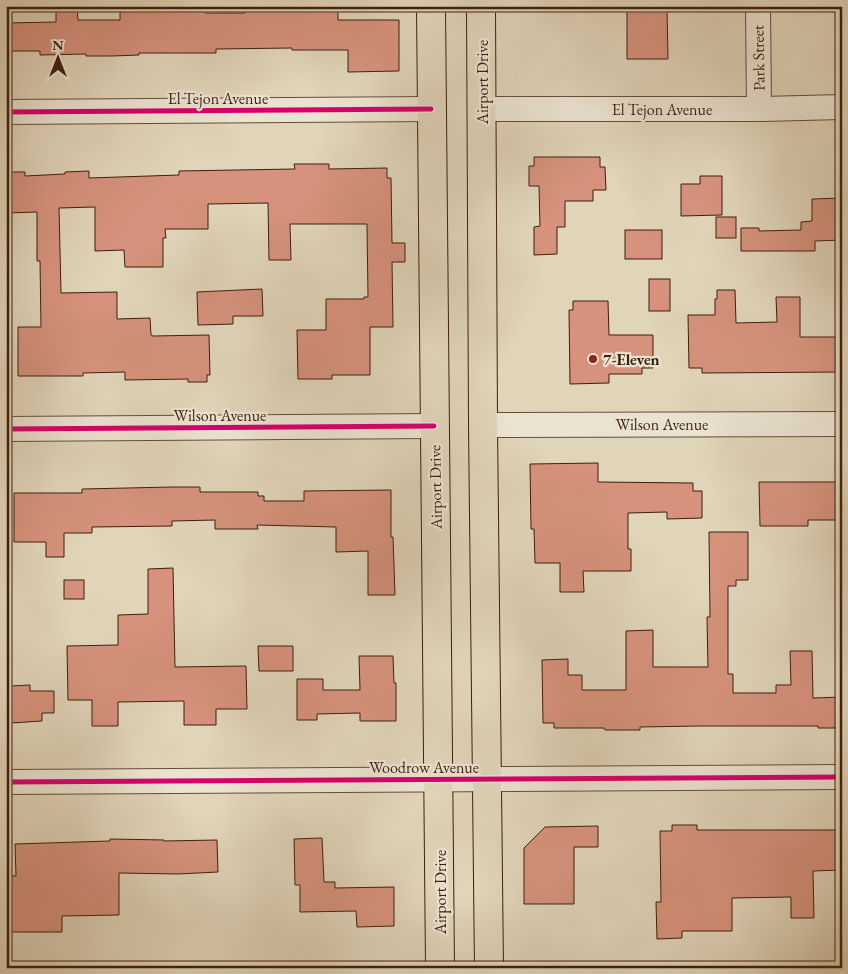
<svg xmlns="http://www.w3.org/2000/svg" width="848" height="974" font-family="'EB Garamond',serif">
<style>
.green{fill:#b3bc8e;stroke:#786e4d}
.building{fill:#d6927c;stroke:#3e1f0c}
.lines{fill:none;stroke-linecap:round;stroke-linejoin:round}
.minor-casing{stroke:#664c37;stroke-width:26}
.major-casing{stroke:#3e1f0c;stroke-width:30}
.minor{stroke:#ebe3d2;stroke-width:24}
.major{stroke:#e0d4b9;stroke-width:28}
.cycleway-casing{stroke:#ebe3d2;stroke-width:8}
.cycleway{stroke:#d6006c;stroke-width:5}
.poi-dot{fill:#8f2418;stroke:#ebe3d2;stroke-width:2}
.labels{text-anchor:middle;stroke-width:4.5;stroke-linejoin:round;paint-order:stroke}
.street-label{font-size:16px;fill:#3e1f0c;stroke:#ebe3d2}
.poi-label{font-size:16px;font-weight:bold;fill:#3e1f0c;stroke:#ebe3d2;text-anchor:start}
</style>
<rect width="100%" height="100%" fill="#e0d4b9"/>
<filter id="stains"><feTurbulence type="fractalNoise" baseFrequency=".004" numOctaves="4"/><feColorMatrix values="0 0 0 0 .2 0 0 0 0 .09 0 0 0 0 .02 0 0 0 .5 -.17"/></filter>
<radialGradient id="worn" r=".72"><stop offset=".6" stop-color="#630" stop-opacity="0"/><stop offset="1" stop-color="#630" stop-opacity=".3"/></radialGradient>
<polygon class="green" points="407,963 407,968 6,968 6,967"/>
<g class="building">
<polygon points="56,6 77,6 78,20 120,20 120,12 151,11 151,6 205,6 205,13 245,13 244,6 338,7 338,20 399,20 399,71 348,72 348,50 292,50 292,48 216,49 216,53 139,53 139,55 112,56 86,56 86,54 40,55 40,51 6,51 6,23 56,22"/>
<polygon points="667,7 668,59 627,59 627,8"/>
<polygon points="534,157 600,157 600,167 605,167 606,190 593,190 593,201 565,201 565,227 557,227 557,254 534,255 534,227 540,226 539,186 529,186 529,166 534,166"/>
<polygon points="294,164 329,164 329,169 387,168 387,178 391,178 392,243 405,243 405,262 392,262 393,327 370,327 370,375 332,375 332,379 298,379 297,330 326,330 326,299 364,299 364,297 368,297 367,224 290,224 291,260 269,260 268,203 208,204 208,229 165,229 166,238 163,238 163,267 125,267 124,250 95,251 95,207 59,208 61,293 117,292 117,319 150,318 151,335 153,336 209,335 210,375 207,375 207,382 188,382 188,379 125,380 125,372 83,373 83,376 18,376 18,327 41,327 40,261 37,261 37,212 6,213 6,172 25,172 25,176 65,174 65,172 89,171 89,178 179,175 179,171 295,169"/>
<polygon points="700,176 722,176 722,215 681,216 681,184 700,184"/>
<polygon points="842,198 842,240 815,241 815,251 741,251 741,228 759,228 759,231 801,230 801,222 812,221 812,199"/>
<rect x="716" y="217" width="20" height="21"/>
<rect x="625" y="230" width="37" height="29"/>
<rect x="649" y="279" width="21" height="32"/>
<polygon points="262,289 263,316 233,316 233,324 198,325 197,292"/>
<polygon points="717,290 735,290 736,323 777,322 776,297 800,297 800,337 842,337 842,372 702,373 702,368 689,368 688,315 715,315 715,299 717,299"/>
<polygon points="573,301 608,301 609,335 653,335 653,368 642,368 642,374 609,374 609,383 570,384 569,310 573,310"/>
<polygon points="598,463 598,482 693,483 693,491 702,491 702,518 667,519 667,512 628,513 628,549 631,549 631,571 583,571 584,592 560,592 560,563 535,563 534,529 531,529 530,464"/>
<polygon points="759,482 840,482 840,486 842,486 842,520 808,520 808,526 760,526"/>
<polygon points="172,487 200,487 200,492 258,492 258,496 264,496 264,501 304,501 304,491 391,490 391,537 393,537 395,595 368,595 368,551 336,552 336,527 257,525 258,529 215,529 215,520 172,521 172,526 92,527 92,533 64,533 64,557 46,557 46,542 14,542 14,493 82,493 82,489"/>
<polygon points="709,532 748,532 748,580 736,580 736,586 728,586 728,674 733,674 733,693 776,693 776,685 791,685 790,651 812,651 813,698 842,697 842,728 818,728 818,726 699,726 640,727 640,730 605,730 604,728 554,728 554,723 543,723 542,660 568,659 568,675 582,675 582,690 626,690 626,631 653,630 653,667 708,667 707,617 710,617"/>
<polygon points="173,568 175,667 246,666 247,709 216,709 216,725 184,725 184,701 118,702 118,726 92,726 92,700 68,700 67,646 118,645 118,615 148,614 148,569"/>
<rect x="64" y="580" width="20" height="19"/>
<polygon points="258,646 293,646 293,671 259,671"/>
<polygon points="359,656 393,656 394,683 396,683 396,721 360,721 360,713 317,714 317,720 297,720 297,679 323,679 323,690 360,690"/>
<polygon points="30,685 30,691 54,691 54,713 42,713 42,721 11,723 11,686"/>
<polygon points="672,825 697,825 697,830 842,830 842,870 813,871 814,918 791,918 791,897 732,898 732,931 682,931 682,938 657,939 656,902 661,902 660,831 672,831"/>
<polygon points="598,826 598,847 574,847 574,904 524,904 524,848 545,827"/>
<polygon points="322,838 324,882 335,882 335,888 394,887 394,926 357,927 356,911 300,912 300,885 295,885 294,839"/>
<polygon points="110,839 164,840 164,841 217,840 218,872 178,874 119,873 119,915 62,916 62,932 9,932 9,876 16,876 15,844 110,841"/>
</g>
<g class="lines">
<g class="minor-casing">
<g id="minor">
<polyline points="758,6 759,109"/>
<polyline points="482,109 759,109 842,107"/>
<polyline points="6,112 431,109"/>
<polyline points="483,425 842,424"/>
<polyline points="6,429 434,426"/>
<polyline points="6,782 842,777"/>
</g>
</g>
<g class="major-casing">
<g id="major">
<polyline points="431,6 440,968"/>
<polyline points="481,6 483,425 489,968"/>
</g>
</g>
<use href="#minor" class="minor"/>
<use href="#major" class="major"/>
<g class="cycleway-casing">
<g id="cycleway">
<polyline points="6,112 431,109"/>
<polyline points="6,429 434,426"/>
<polyline points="6,782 842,777"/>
</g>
</g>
<use href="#cycleway" class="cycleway"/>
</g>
<circle class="poi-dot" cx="593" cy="359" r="5"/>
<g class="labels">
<g class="street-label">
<text transform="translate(758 58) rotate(-91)" y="6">Park Street</text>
<text transform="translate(482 82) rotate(-90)" y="6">Airport Drive</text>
<text x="218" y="104">El Tejon Avenue</text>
<text x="662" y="115">El Tejon Avenue</text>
<text x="220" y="421">Wilson Avenue</text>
<text x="662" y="430">Wilson Avenue</text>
<text transform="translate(435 487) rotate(-91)" y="6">Airport Drive</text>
<text x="424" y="773">Woodrow Avenue</text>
<text transform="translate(440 892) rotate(-90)" y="6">Airport Drive</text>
</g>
<g class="poi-label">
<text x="603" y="365">7-Eleven</text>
</g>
</g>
<rect width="848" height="974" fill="none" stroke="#e0d4b9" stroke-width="25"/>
<rect x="8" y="8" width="833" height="959" fill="none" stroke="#3e1f0c" stroke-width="2.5"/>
<rect x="12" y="12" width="823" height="949" fill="none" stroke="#3e1f0c"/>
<g transform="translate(58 58)" stroke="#ebe3d2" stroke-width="4" paint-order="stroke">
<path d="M0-4L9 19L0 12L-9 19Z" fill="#3e1f0c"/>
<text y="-8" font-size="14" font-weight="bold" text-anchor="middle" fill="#3e1f0c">N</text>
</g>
<rect width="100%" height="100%" filter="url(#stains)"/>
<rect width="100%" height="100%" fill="url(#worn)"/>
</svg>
